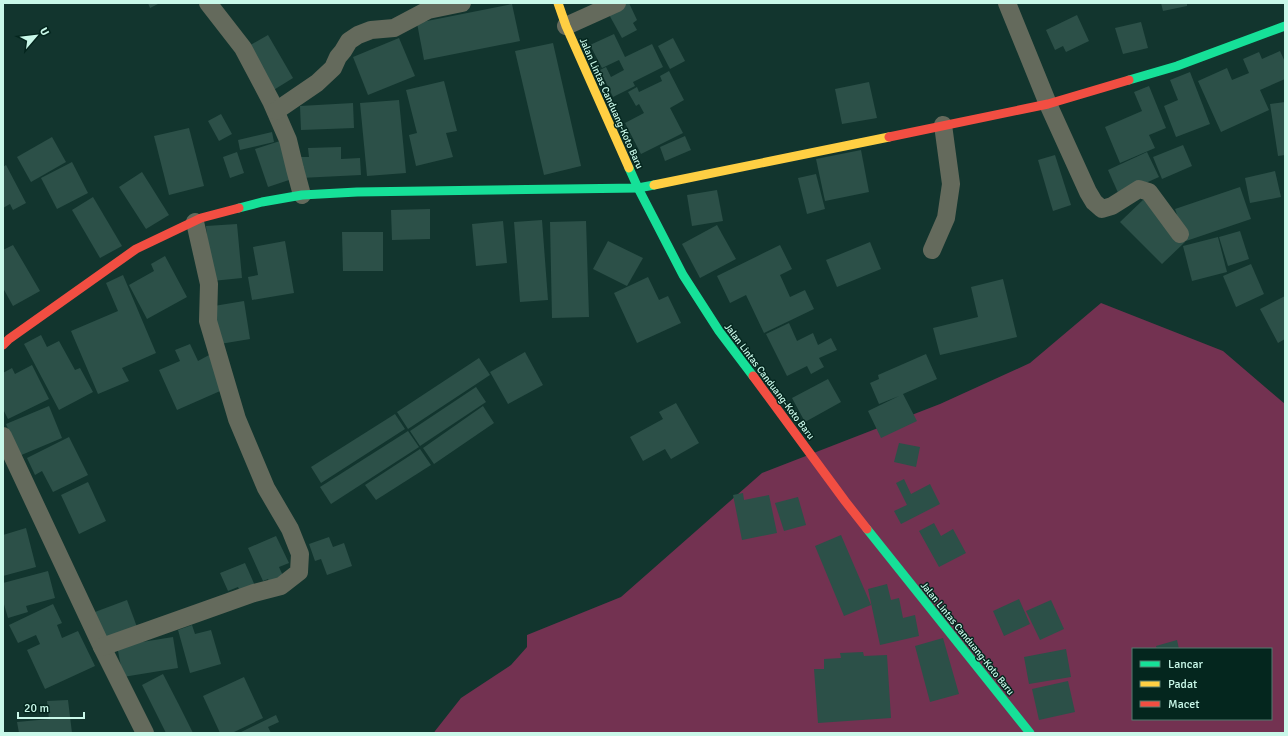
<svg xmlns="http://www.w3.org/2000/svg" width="1288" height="736" font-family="Signika,sans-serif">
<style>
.green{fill:#733251;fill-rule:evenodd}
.building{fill:#2c5048}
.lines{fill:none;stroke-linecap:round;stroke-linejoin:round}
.street{stroke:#646a5c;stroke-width:18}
.fast{stroke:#16e098;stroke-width:9}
.slow{stroke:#ffcf43;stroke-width:9}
.jam{stroke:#f24e42;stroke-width:9}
.labels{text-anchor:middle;stroke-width:3;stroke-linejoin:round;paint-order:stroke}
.street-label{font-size:10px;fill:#c9f8e9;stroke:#04261e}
</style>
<rect width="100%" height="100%" fill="#12352e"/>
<path class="green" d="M1101 303 1223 351 1285 404V733H434L435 731 461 698 511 665 527 647V635L621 597 762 473 940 404 1030 363ZM1133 649H1271V719H1133Z"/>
<g class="building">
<polygon points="148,3 160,3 150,8"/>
<polygon points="622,3 629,3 637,20 633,23 637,30 622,38 607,11"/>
<polygon points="1161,3 1187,3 1187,6 1163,11"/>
<polygon points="512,4 520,41 424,60 417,23"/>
<polygon points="1077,15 1089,41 1066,52 1063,46 1055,50 1046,30"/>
<polygon points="1141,22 1148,48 1123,54 1115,28"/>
<polygon points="614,34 625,57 652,44 663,67 633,82 635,86 613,97 600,70 606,67 611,77 624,70 619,60 602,68 590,45"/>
<polygon points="268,35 293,78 272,91 247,47"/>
<polygon points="399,38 415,76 368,95 353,57"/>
<polygon points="673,38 685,61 670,69 658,46"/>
<polygon points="553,43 581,166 544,175 515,51"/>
<polygon points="1280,51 1285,62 1285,79 1260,90 1269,110 1221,132 1198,81 1227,68 1232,80 1249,73 1243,59 1259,52 1262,59"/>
<polygon points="669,71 684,100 670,108 683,133 641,154 625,123 644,113 639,104 636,106 628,92 637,87 639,92 662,81 660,76"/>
<polygon points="1190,72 1210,124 1176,137 1164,106 1178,100 1170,80"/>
<polygon points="444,81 457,131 446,133 453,157 416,166 409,135 417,133 406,90"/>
<polygon points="869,82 877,118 842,124 835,89"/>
<polygon points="1149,86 1166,128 1149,135 1155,148 1120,163 1105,127 1142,111 1134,92"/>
<polygon points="399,100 406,173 367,176 360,103"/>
<polygon points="1285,102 1285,155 1278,156 1270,104"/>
<polygon points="353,103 354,128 301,130 300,106"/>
<polygon points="221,114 232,134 219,141 208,121"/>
<polygon points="189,128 204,186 169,195 154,136"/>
<polygon points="272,132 274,142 240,150 238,140"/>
<polygon points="685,136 691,150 665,161 660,147"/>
<polygon points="52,137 66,162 31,182 17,157"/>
<polygon points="280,141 292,179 268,187 255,149"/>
<polygon points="1183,145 1192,166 1162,179 1153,157"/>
<polygon points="341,147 341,159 360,158 361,175 300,178 299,157 309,157 308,148"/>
<polygon points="861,150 869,192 825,201 816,159"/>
<polygon points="237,152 244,173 230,178 223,157"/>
<polygon points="1147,152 1159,177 1119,195 1108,170"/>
<polygon points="1055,155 1071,205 1053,211 1038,160"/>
<polygon points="72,162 88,193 57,209 41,178"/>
<polygon points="6,165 26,203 13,210 10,204 3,208 3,167"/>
<polygon points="1275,171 1281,197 1250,203 1245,178"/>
<polygon points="142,172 169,215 146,229 119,187"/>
<polygon points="816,174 825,209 807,214 798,178"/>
<polygon points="1240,187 1251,219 1186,241 1175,209"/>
<polygon points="717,190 723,221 692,226 687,195"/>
<polygon points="93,197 122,246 100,258 72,210"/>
<polygon points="1144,199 1185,242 1162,264 1120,222"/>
<polygon points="430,209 430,239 392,240 391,210"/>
<polygon points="542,220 548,300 520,302 514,222"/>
<polygon points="503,221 507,263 476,266 472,224"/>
<polygon points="586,221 589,317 552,318 550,222"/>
<polygon points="237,224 242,278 212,281 206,226"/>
<polygon points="717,225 736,259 700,278 682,244"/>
<polygon points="1240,231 1249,259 1228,266 1219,237"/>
<polygon points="342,232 383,232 383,271 343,271"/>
<polygon points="1218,237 1227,272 1192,281 1183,246"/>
<polygon points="285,241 294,293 252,300 248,277 258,275 253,247"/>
<polygon points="608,241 643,258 627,286 593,269"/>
<polygon points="870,242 881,269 837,287 826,260"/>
<polygon points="13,245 26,267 9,277 26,267 40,291 13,306 3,288 3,250"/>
<polygon points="780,245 792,269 780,275 790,297 805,290 814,309 764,333 746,295 730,303 717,276"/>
<polygon points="165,256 187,297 147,319 129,285 154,271 151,264"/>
<polygon points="1251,264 1264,294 1236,307 1223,276"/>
<polygon points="123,275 156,353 122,368 129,381 98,394 71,331 118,311 106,283"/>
<polygon points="648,277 659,300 668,296 681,323 637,343 614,293"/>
<polygon points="1003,279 1017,337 940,355 933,328 978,317 971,287"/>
<polygon points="1285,296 1285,339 1278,343 1260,309"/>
<polygon points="244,301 250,339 220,344 214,306"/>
<polygon points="789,323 797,341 813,333 818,345 831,338 837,350 819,358 824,367 811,374 807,366 787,376 766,334"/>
<polygon points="41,335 47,347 59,341 75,370 80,368 93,392 59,410 24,344"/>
<polygon points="190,344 198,361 211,354 227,388 177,410 159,370 180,361 175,350"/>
<polygon points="525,352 543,385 508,404 490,372"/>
<polygon points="926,354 937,379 903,394 917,421 881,438 868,411 899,396 879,404 870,383 879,379 878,375"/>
<polygon points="479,358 490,375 408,429 397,412"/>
<polygon points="32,365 49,399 8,419 3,409 3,373 12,368 15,374"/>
<polygon points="828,379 841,402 805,422 792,398"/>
<polygon points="476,387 486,402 420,446 410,431"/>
<polygon points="676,403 699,443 671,459 665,449 643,461 630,437 663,419 659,412"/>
<polygon points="49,406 62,438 19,456 6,424"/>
<polygon points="483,406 494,423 434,464 423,448"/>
<polygon points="395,414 405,429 321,483 311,467"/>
<polygon points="408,431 419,447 331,504 320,487"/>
<polygon points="69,437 88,475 53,492 42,471 35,475 27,458"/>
<polygon points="899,443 920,447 916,467 894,462"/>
<polygon points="420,449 431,465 376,500 365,485"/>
<polygon points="904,479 911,494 930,484 940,504 901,524 894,511 907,505 896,483"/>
<polygon points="88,482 106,521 79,534 61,495"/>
<polygon points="743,493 744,500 769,495 777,533 742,540 733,495"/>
<polygon points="798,497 806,525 784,531 775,503"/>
<polygon points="934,523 941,536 953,529 966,553 939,567 919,531"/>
<polygon points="26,528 36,567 3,576 3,535"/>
<polygon points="841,535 871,605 844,616 815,546"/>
<polygon points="276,536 289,563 279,567 284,578 270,584 268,579 263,581 248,548"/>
<polygon points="329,537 333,547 344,543 352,566 327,575 321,559 315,561 309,544"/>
<polygon points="245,563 256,588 241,594 238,587 228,591 220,573"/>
<polygon points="48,571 55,598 26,606 28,612 8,618 3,601 3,583"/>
<polygon points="887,584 891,600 899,598 903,618 915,615 919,636 880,645 868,589"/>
<polygon points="1019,599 1030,624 1004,636 993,611"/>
<polygon points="127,600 137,627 105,639 95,612"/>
<polygon points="1051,600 1064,629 1040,640 1026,611"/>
<polygon points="53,604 62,623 57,625 62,638 78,631 95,666 45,689 27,650 40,644 36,635 18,643 9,625"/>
<polygon points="192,625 195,634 211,630 221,664 190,673 178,630"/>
<polygon points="173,637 178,668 123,677 117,646"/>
<polygon points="943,638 959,694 930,702 915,646"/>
<polygon points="1177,640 1179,649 1157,649 1156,646"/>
<polygon points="1066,649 1071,677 1029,684 1024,657"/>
<polygon points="863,652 864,656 887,655 891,718 818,723 814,669 824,669 824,659 841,658 840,653"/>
<polygon points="163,674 179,705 193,733 166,733 142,685"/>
<polygon points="244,677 263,718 232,733 220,733 203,696"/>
<polygon points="1068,681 1075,712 1039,720 1032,689"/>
<polygon points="68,700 72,733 19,733 17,722 49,719 47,701"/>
<polygon points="276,715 279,722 268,727 271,733 239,733"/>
</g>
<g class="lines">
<g class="street">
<polyline points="208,3 243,48 271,101 288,140 295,169 302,195"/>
<polyline points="1007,3 1048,104 1088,192 1094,202 1102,209 1112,206 1139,189 1149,192 1180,234"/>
<polyline points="566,26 617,3"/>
<polyline points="276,111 317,83 333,68 338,57 343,51 349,41 358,35 371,30 394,28 428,10 462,3"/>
<polyline points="932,250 946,218 951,184 943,125"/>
<polyline points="3,436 102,647 145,733"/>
<polyline points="102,647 254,593 281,586 299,572 300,554 290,529 266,488 237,419 208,321 209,284 195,222"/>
</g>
<g class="fast">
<polyline points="1129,80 1177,66 1285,26"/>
<polyline points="629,168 638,188 683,275 719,331 753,376"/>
<polyline points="239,208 262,202 302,195 357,192 638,188 654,185"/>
<polyline points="867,529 1030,733"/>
</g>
<g class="slow">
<polyline points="558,3 566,26 629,168"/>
<polyline points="654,185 889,137"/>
</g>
<g class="jam">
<polyline points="889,137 1048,104 1129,80"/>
<polyline points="3,345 9,339 136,249 201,218 239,208"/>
<polyline points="753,376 845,501 867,529"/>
</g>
</g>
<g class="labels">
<g class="street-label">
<text transform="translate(612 103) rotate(66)" y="4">Jalan Lintas Canduang-Koto Baru</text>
<text transform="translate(770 381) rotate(53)" y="4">Jalan Lintas Canduang-Koto Baru</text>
<text transform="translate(968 638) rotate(51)" y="4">Jalan Lintas Canduang-Koto Baru</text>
</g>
</g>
<rect width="1288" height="736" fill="none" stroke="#c9f8e9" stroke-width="8"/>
<rect x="1132" y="648" width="140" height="72" fill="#04261e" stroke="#537a6f"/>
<rect x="1140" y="661" width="20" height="6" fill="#16e098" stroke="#537a6f"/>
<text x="1168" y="668" font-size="12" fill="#c9f8e9">Lancar</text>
<rect x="1140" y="681" width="20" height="6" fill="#ffcf43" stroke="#537a6f"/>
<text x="1168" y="688" font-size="12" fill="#c9f8e9">Padat</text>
<rect x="1140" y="701" width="20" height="6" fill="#f24e42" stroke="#537a6f"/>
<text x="1168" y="708" font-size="12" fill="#c9f8e9">Macet</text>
<g transform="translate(36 36) rotate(62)" stroke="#04261e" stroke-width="3" paint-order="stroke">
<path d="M0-3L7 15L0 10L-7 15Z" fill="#c9f8e9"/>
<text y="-6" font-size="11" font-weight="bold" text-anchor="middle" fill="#c9f8e9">U</text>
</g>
<path d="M18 712v6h66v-6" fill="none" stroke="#c9f8e9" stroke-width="2"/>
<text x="24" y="712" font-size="12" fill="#c9f8e9" stroke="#04261e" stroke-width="3" paint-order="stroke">20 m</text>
</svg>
